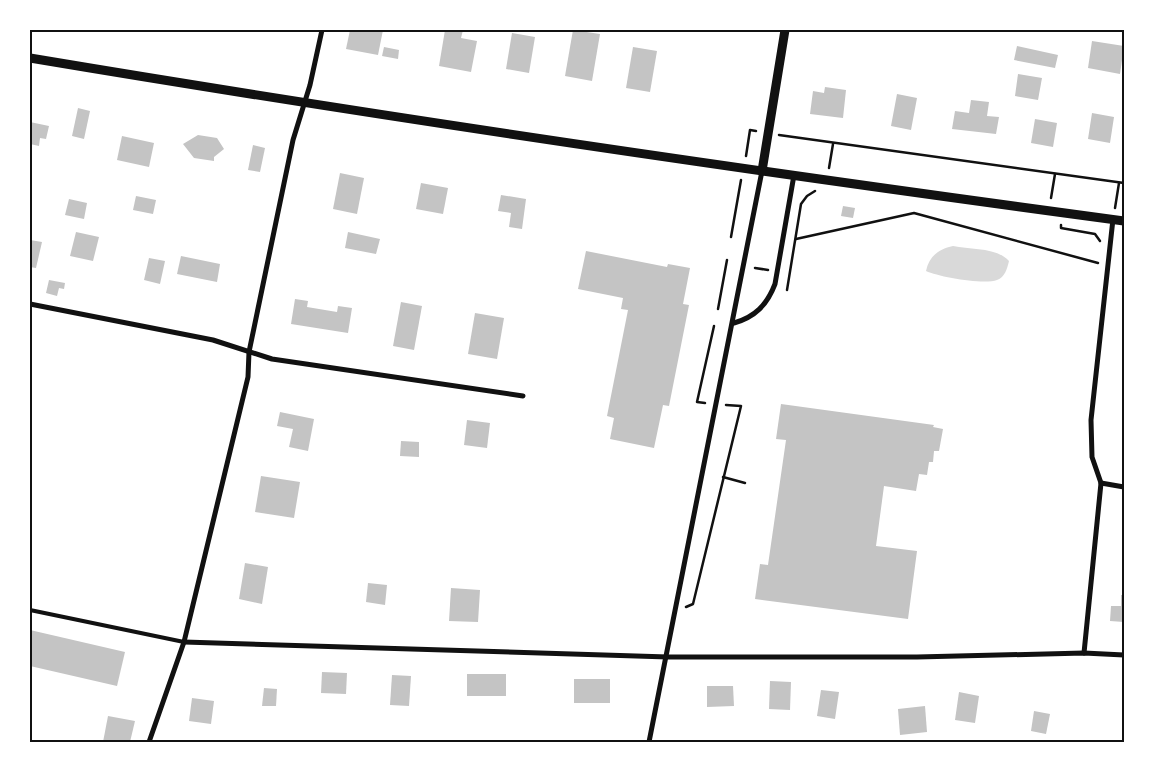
<svg xmlns="http://www.w3.org/2000/svg" width="1154" height="772" font-family="Helvetica,sans-serif">
<style>
.water{fill:#d9d9d9}
.building{fill:#c4c4c4}
.lines{fill:none;stroke-linecap:round;stroke-linejoin:round}
.path{stroke:#111;stroke-width:2.5}
.service{stroke:#111;stroke-width:4}
.minor{stroke:#111;stroke-width:5}
.tertiary{stroke:#111;stroke-width:9}
.neatline{fill:none;stroke:#111;stroke-width:2}
</style>
<rect width="100%" height="100%" fill="#fff"/>
<path class="water" d="M953 246C971 250 996 247 1009 261 1007 269 1005 277 997 280 984 285 939 277 926 271 929 256 939 249 953 246Z"/>
<g class="building">
<polygon points="350,30 383,30 378,55 346,49"/>
<polygon points="445,30 463,30 461,38 477,41 471,72 439,66"/>
<polygon points="573,30 600,34 592,81 565,76"/>
<polygon points="512,33 535,37 529,73 506,69"/>
<polygon points="1092,41 1124,46 1120,74 1088,68"/>
<polygon points="1017,46 1058,55 1055,68 1014,60"/>
<polygon points="384,47 399,50 398,59 382,56"/>
<polygon points="633,47 657,51 650,92 626,88"/>
<polygon points="1018,74 1042,78 1038,100 1015,96"/>
<polygon points="825,87 846,90 843,118 810,114 813,91 824,93"/>
<polygon points="897,94 917,98 911,130 891,126"/>
<polygon points="971,100 989,102 987,116 999,117 996,134 952,129 955,111 969,113"/>
<polygon points="78,108 90,111 84,139 72,136"/>
<polygon points="1092,113 1114,117 1110,143 1088,139"/>
<polygon points="1035,119 1057,123 1053,147 1031,143"/>
<polygon points="30,122 49,126 46,139 40,138 39,146 30,144"/>
<polygon points="198,135 217,138 224,149 214,157 214,161 194,158 183,144"/>
<polygon points="122,136 154,143 149,167 117,160"/>
<polygon points="253,145 265,148 260,172 248,170"/>
<polygon points="340,173 364,178 357,214 333,209"/>
<polygon points="421,183 448,188 443,214 416,209"/>
<polygon points="501,195 526,199 522,229 509,227 511,213 498,211"/>
<polygon points="136,196 156,200 153,214 133,210"/>
<polygon points="69,199 87,203 84,219 65,215"/>
<polygon points="843,206 855,208 853,218 841,216"/>
<polygon points="76,232 99,237 93,261 70,256"/>
<polygon points="348,232 380,239 376,254 345,248"/>
<polygon points="30,240 42,242 36,268 30,267"/>
<polygon points="586,251 667,267 668,264 690,268 683,304 689,305 669,406 663,405 654,448 610,439 614,418 607,416 628,310 621,309 623,298 578,289"/>
<polygon points="181,256 220,264 217,282 177,274"/>
<polygon points="149,258 165,261 160,284 144,280"/>
<polygon points="49,280 65,283 64,289 59,288 57,296 46,293"/>
<polygon points="295,299 308,301 307,307 337,312 338,306 352,308 348,333 291,324"/>
<polygon points="401,302 422,306 414,350 393,346"/>
<polygon points="475,313 504,318 497,359 468,354"/>
<polygon points="781,404 934,425 933,427 943,429 939,451 934,451 933,462 929,462 927,475 919,474 916,491 884,486 876,546 917,551 908,619 755,599 760,564 768,565 786,440 776,439"/>
<polygon points="280,412 314,419 308,451 289,447 293,429 277,426"/>
<polygon points="467,420 490,423 487,448 464,445"/>
<polygon points="401,441 419,442 419,457 400,456"/>
<polygon points="261,476 300,482 294,518 255,512"/>
<polygon points="245,563 268,567 262,604 239,599"/>
<polygon points="368,583 387,585 385,605 366,602"/>
<polygon points="451,588 480,590 478,622 449,621"/>
<polygon points="1121,595 1124,595 1124,622 1110,621 1111,606 1121,606"/>
<polygon points="30,630 125,652 117,686 30,666"/>
<polygon points="322,672 347,673 346,694 321,693"/>
<rect x="467" y="674" width="39" height="22"/>
<polygon points="392,675 411,676 409,706 390,705"/>
<rect x="574" y="679" width="36" height="24"/>
<polygon points="770,681 791,682 790,710 769,709"/>
<polygon points="707,686 733,686 734,706 707,707"/>
<polygon points="264,688 277,689 276,706 262,706"/>
<polygon points="821,690 839,692 835,719 817,716"/>
<polygon points="959,692 979,696 975,723 955,720"/>
<polygon points="192,698 214,701 211,724 189,721"/>
<polygon points="925,706 927,732 900,735 898,709"/>
<polygon points="1034,711 1050,714 1046,734 1031,731"/>
<polygon points="108,716 135,721 130,742 103,742"/>
</g>
<g class="lines">
<g class="path">
<polyline points="779,135 1124,183"/>
<polyline points="746,156 750,130 756,131"/>
<polyline points="829,168 833,144"/>
<polyline points="1051,198 1055,174"/>
<polyline points="1115,208 1119,183"/>
<polyline points="1061,225 1061,228 1095,234 1100,241"/>
<polyline points="731,237 741,180"/>
<polyline points="796,239 914,213 1098,263"/>
<polyline points="755,268 768,270"/>
<polyline points="787,290 801,204 807,196 815,191"/>
<polyline points="718,309 727,260"/>
<polyline points="705,403 697,402 714,326"/>
<polyline points="723,477 745,483"/>
<polyline points="686,607 693,604 741,406 726,405"/>
</g>
<polyline class="service" points="30,610 184,642"/>
<g class="minor">
<polyline points="30,304 213,340 272,359 523,396"/>
<path d="M734 323C755 317 767 305 775 284L794 175"/>
<polyline points="1101,483 1124,487"/>
<polyline points="184,642 668,657 917,657 1084,653 1124,655"/>
<polyline points="1084,653 1101,483 1092,457 1091,420 1113,219"/>
<polyline points="149,742 184,642 248,377 249,352 293,140 310,85 322,30"/>
<polyline points="649,742 762,171"/>
</g>
<g class="tertiary">
<path d="M30 58C394 119 759 172 1124 221"/>
<polyline points="762,171 785,30"/>
</g>
</g>
<rect width="1154" height="772" fill="none" stroke="#ffffff" stroke-width="62"/>
<rect x="31" y="31" width="1092" height="710" class="neatline"/>
</svg>
